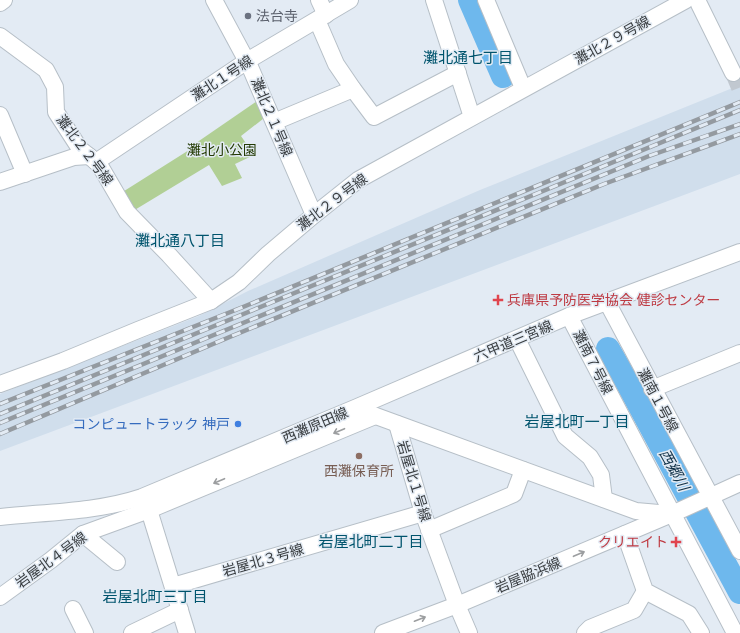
<svg xmlns="http://www.w3.org/2000/svg" width="740" height="633" font-family="Raleway,'Noto Sans JP',sans-serif">
<style>
.built{fill:#d0deec}
.green{fill:#b1cf95}
.lines{fill:none;stroke-linecap:round;stroke-linejoin:round}
.river{stroke:#6eb8ed;stroke-width:24}
.minor-tunnel{stroke:#c1c8d0;stroke-width:16;stroke-dasharray:16 8;stroke-linecap:butt}
.minor-casing{stroke:#b6bfc7;stroke-width:18}
.minor{stroke:#fff;stroke-width:16}
.rail-casing{stroke:#949aa0;stroke-width:4.5}
.rail{stroke:#e3ebf4;stroke-width:3;stroke-dasharray:9;stroke-linecap:butt}
.oneway{stroke:#9c9ea0}
.worship-dot{fill:#6b7280;stroke:#e3ebf4;stroke-width:1.5}
.health-dot{fill:#e0444e;stroke:#e3ebf4;stroke-width:1.5}
.shop-dot{fill:#3f7fe0;stroke:#e3ebf4;stroke-width:1.5}
.education-dot{fill:#8d6e63;stroke:#e3ebf4;stroke-width:1.5}
.labels{text-anchor:middle;stroke-width:3;stroke-linejoin:round;paint-order:stroke}
.worship-label{font-size:14px;fill:#5b616d;stroke:#e3ebf4;text-anchor:start}
.street-label{font-size:14px;fill:#393d40;stroke:#e3ebf4}
.park-label{font-size:14px;fill:#233a03;stroke:#e3ebf4}
.health-label{font-size:14px;fill:#be3a42;stroke:#e3ebf4;text-anchor:start}
.shop-label{font-size:14px;fill:#366cbe;stroke:#e3ebf4;text-anchor:end}
.education-label{font-size:14px;fill:#785e54;stroke:#e3ebf4}
.neighbourhood-label{font-size:15px;fill:#00546d;stroke:#e3ebf4}
.water-label{font-size:15px;font-style:italic;fill:#113248;stroke:#e3ebf4}
</style>
<rect width="100%" height="100%" fill="#e3ebf4"/>
<polygon class="built" points="740,85 740,174 0,451 0,394 199,316 248,291 480,190"/>
<polygon class="green" points="260,99 268,115 241,136 254,155 235,164 242,178 222,186 209,165 133,211 121,193 197,145 196,143"/>
<g class="lines">
<g class="river">
<polyline points="470,0 503,76"/>
<polyline points="608,349 628,384 740,592"/>
</g>
<polyline class="minor-tunnel" points="733,73 740,90"/>
<g class="minor-casing">
<g id="minor">
<polyline points="214,0 250,67 314,215"/>
<polyline points="319,0 326,15"/>
<polyline points="434,0 472,117"/>
<polyline points="486,0 523,88"/>
<polyline points="0,3 4,0"/>
<polyline points="699,4 733,73"/>
<polyline points="317,20 336,64 353,89 374,117 458,73"/>
<polyline points="0,36 46,70 55,87 56,112 80,149 99,164 127,212 169,255 211,301"/>
<polyline points="0,115 25,174"/>
<polyline points="274,122 353,89"/>
<polyline points="96,162 247,61 350,0"/>
<polyline points="0,182 74,157 89,156"/>
<polyline points="607,302 740,551"/>
<polyline points="569,316 735,633"/>
<polyline points="517,339 565,436 590,457 601,475 604,499"/>
<polyline points="0,384 63,361 138,330 211,301 239,282 268,254 314,215 358,180 686,0"/>
<polyline points="652,389 740,353"/>
<polyline points="365,412 636,511 670,514"/>
<polyline points="397,424 423,513 457,605 469,633"/>
<polyline points="149,510 187,633"/>
<path d="M0 517C47 512 97 512 142 497L355 408 569 316 740 252"/>
<polyline points="429,530 514,494 523,470"/>
<polyline points="83,534 117,562"/>
<polyline points="625,534 645,591 689,614 701,633"/>
<polyline points="173,586 423,513"/>
<polyline points="0,597 51,560 83,534 149,510 375,416"/>
<polyline points="73,609 85,633"/>
<polyline points="132,633 180,610"/>
<polyline points="383,633 457,605 672,514 740,483"/>
<polyline points="585,633 590,628 634,610 645,591"/>
</g>
</g>
<use href="#minor" class="minor"/>
<g class="rail-casing">
<g id="rail">
<polyline points="0,404 243,307 740,102"/>
<polyline points="0,414 740,110"/>
<polyline points="0,423 649,156 740,124"/>
<polyline points="0,434 232,336 604,184 740,134"/>
</g>
</g>
<use href="#rail" class="rail"/>
</g>
<defs><path id="oneway-shaft" d="M-6 0H5M1.5-3L5.5 0L1.5 3" fill="none" stroke-width="1.6" stroke-linecap="round" stroke-linejoin="round"/></defs>
<g class="oneway">
<use href="#oneway-shaft" transform="translate(339 431) rotate(157)"/>
<use href="#oneway-shaft" transform="translate(219 481) rotate(157)"/>
<use href="#oneway-shaft" transform="translate(579 554) rotate(-23)"/>
<use href="#oneway-shaft" transform="translate(420 619) rotate(-21)"/>
</g>
<circle class="worship-dot" cx="248" cy="16" r="4"/>
<g class="health-dot">
<path d="M496 294h4v4h4v4h-4v4h-4v-4h-4v-4h4z"/>
<path d="M674 536h4v4h4v4h-4v4h-4v-4h-4v-4h4z"/>
</g>
<circle class="shop-dot" cx="238" cy="424" r="4"/>
<circle class="education-dot" cx="359" cy="456" r="4"/>
<g class="labels">
<g class="worship-label">
<text x="256" y="21">法台寺</text>
</g>
<g class="street-label">
<text transform="translate(612 40) rotate(-29)" y="5">灘北２９号線</text>
<text transform="translate(222 78) rotate(-33)" y="5">灘北１号線</text>
<text transform="translate(272 117) rotate(67)" y="5">灘北２１号線</text>
<text transform="translate(85 150) rotate(53)" y="5">灘北２２号線</text>
<text transform="translate(332 202) rotate(-37)" y="5">灘北２９号線</text>
<text transform="translate(513 341) rotate(-23)" y="5">六甲道三宮線</text>
<text transform="translate(593 362) rotate(63)" y="5">灘南７号線</text>
<text transform="translate(658 400) rotate(62)" y="5">灘南１号線</text>
<text transform="translate(315 425) rotate(-23)" y="5">西灘原田線</text>
<text transform="translate(414 481) rotate(73)" y="5">岩屋北１号線</text>
<text transform="translate(51 560) rotate(-36)" y="5">岩屋北４号線</text>
<text transform="translate(263 560) rotate(-16)" y="5">岩屋北３号線</text>
<text transform="translate(528 575) rotate(-23)" y="5">岩屋脇浜線</text>
</g>
<g class="park-label">
<text x="222" y="155">灘北小公園</text>
</g>
<g class="health-label">
<text x="507" y="305">兵庫県予防医学協会 健診センター</text>
<text x="668" y="547" text-anchor="end">クリエイト</text>
</g>
<g class="shop-label">
<text x="230" y="429">コンピュートラック 神戸</text>
</g>
<g class="education-label">
<text x="359" y="476">西灘保育所</text>
</g>
<g class="neighbourhood-label">
<text x="468" y="63">灘北通七丁目</text>
<text x="180" y="246">灘北通八丁目</text>
<text x="577" y="427">岩屋北町一丁目</text>
<text x="371" y="547">岩屋北町二丁目</text>
<text x="155" y="602">岩屋北町三丁目</text>
</g>
<g class="water-label">
<text transform="translate(674 470) rotate(61)" y="5">西郷川</text>
</g>
</g>
</svg>
